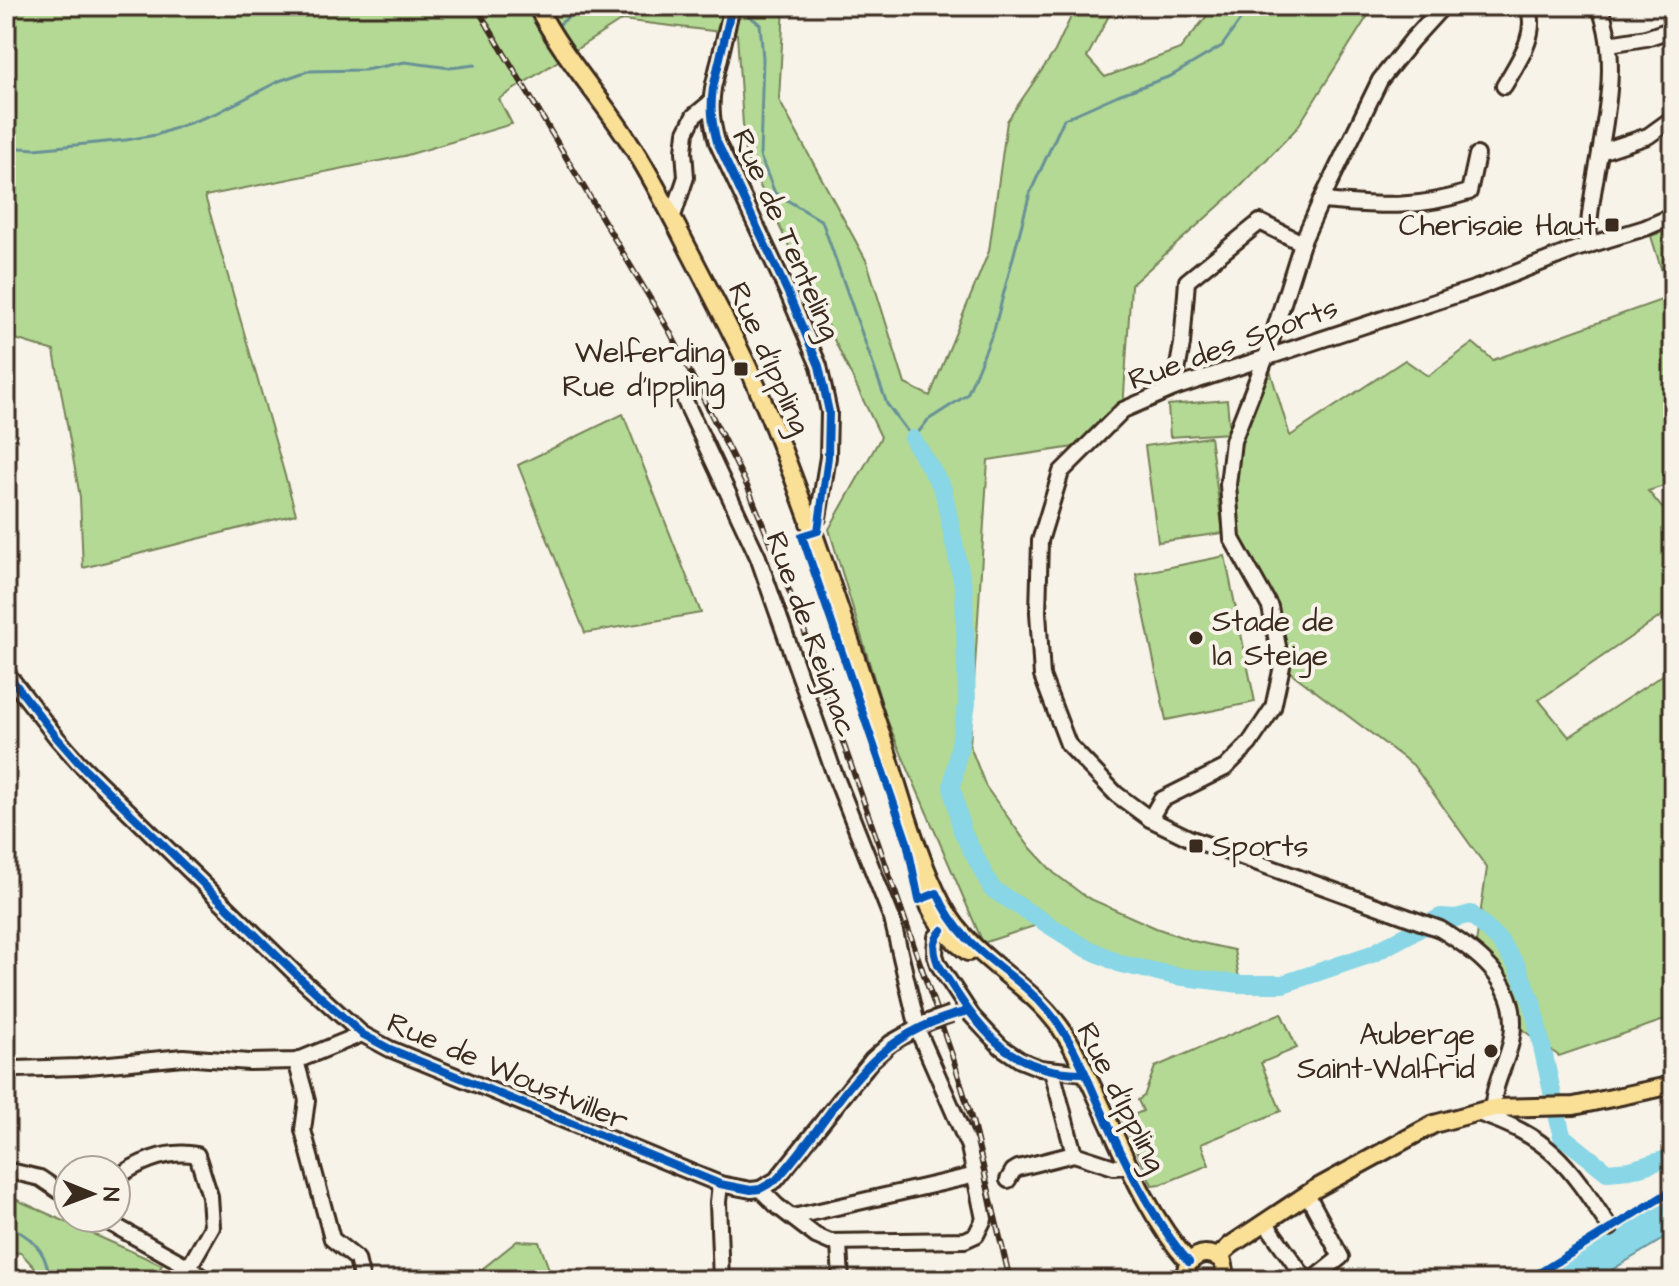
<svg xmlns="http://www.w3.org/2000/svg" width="1679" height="1286" font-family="'Architects Daughter',sans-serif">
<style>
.green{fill:#b3d994;stroke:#778259;stroke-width:2}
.water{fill:#88d6e6;stroke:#699196;stroke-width:2}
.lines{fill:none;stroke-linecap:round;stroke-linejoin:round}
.stream{stroke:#699196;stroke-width:3}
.river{stroke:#88d6e6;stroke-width:18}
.minor-casing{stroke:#3b2a1e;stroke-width:20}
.major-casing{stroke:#3b2a1e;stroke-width:22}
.minor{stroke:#f7f3e8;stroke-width:14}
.major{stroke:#fadf96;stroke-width:16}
.rail-casing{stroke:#3b2a1e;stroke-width:6}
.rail{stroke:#f7f3e8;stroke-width:3;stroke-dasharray:9;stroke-linecap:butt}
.minor-bridge-casing{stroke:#3b2a1e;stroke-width:20;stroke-linecap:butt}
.minor-bridge{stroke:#f7f3e8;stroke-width:14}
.cycleway-casing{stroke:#f7f3e8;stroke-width:13}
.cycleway{stroke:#0057b8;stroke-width:8}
.poi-dot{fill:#3b2a1e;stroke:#f7f3e8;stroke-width:3}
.labels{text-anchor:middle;stroke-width:8;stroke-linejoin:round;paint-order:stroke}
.poi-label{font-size:30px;fill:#3b2a1e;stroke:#f7f3e8;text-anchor:end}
.street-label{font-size:30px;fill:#3b2a1e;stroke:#f7f3e8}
</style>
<rect width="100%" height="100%" fill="#f7f3e8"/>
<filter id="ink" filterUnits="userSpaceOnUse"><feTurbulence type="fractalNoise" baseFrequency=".0125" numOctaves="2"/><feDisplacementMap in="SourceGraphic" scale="16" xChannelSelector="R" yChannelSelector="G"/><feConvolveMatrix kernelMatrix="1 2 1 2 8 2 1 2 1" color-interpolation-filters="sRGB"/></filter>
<g filter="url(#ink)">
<g class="green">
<path d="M6 6H784L779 100 867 262 905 384 930 396 989 251 1007 121 1055 51 1076 6H1114L1087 57 1105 77 1180 49 1215 6H1374L1297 128 1240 187 1131 285 1123 410 1087 445 988 460 970 746 986 787 1028 845 1054 873 1086 897 1156 928 1193 941 1234 950 1240 984C1201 979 1160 976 1122 964 1094 956 1068 938 1043 923L983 943 886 718 829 529 881 437 745 155 737 34 622 20 499 99 512 124 404 156 205 196 296 514 83 568 80 497 54 351 6 336Z"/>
<polygon points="1673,228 1673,483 1648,491 1673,521 1673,608 1539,700 1569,737 1673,668 1673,1017 1559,1056 1512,1022 1511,1010 1475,950 1487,868 1413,765 1282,666 1270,607 1232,539 1233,441 1266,357 1290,436 1405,360 1428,376 1473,343 1493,360 1670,297 1651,236"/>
<polygon points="1227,400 1230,433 1170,437 1168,405"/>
<polygon points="623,414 701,613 585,633 518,465"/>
<polygon points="1210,437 1223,533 1158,542 1145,446"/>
<polygon points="1225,556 1255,702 1166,720 1136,574"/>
<polygon points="1281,1013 1297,1048 1261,1063 1281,1111 1201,1144 1209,1165 1162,1184 1152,1185 1122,1120 1143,1111 1138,1100 1144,1096 1155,1067"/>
<polygon points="6,1195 162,1265 153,1280 46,1280 21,1253 6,1252"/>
<polygon points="517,1241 539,1242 553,1280 473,1280 476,1274"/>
</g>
<polygon class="water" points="1673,1194 1673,1233 1595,1280 1539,1280"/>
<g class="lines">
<g class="stream">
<polyline points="738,8 760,24 763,58 760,156 775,193 822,221 887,404 913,439 928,420 967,395 994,330 1030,193 1064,119 1118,95 1171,76 1222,46 1250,6"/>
<polyline points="557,26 583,6"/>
<polyline points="6,147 35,149 126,140 156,135 217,113 279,81 308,71 365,70 405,62 450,68 475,65"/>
<path d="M6 1225C30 1236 45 1248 49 1275L60 1280"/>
</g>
<polyline class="river" points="913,439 943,489 964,590 967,704 952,787 962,831 992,889 1082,946 1121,964 1176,976 1240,984 1283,984 1372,954 1441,917 1456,918 1471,914 1499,940 1517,966 1532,1002 1562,1136 1607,1172 1630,1170 1673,1157"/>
<g class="minor-casing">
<g id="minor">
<path d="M732 6 713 88C710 108 712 123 717 142L787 291 819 366 829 412 828 457 818 518 808 523"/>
<polyline points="1609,44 1646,38 1673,29"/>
<path d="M1504 86C1518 62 1539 34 1528 6"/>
<polyline points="1600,152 1648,136 1673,118"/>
<path d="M1321 201C1378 205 1413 210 1469 192L1477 155"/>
<polyline points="672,219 686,177 684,151 686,132 694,116 711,102"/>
<path d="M1588 246C1588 172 1629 77 1599 6"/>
<polyline points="1174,388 1182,344 1187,281 1260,222 1302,243"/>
<polyline points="685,401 758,557 833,770 892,919 919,1033 969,1147 984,1219 976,1235 965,1240 830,1242 816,1236 777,1206 760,1189"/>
<polyline points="6,672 57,738 79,763 301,979 362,1034 390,1049 720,1184 751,1190 760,1189 776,1180 872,1060 891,1043 928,1022"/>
<polyline points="1150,819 1161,800 1225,768 1249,744 1273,708 1282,666 1270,607 1232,539 1228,485 1233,441 1266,357 1302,243 1321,201 1380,80 1412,40 1443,6"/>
<polyline points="951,923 936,937 935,955 938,964 972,1016 1001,1047 1020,1060 1040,1068 1085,1073"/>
<polyline points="296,1061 307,1100 303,1130 332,1239 357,1259 362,1280"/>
<polyline points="6,1065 16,1069 78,1067 183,1057 249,1062 296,1061 362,1034"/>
<polyline points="1052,1071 1074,1154"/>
<path d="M1493 1108C1493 1084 1506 1065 1511 1042 1523 986 1481 954 1440 929L1189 838 1150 819 1116 794 1068 744 1042 676 1038 612 1040 541 1061 472 1123 410 1174 388 1477 288 1576 249 1645 228 1673 216"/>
<path d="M1475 1112C1551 1137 1567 1163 1610 1228"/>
<polyline points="6,1170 40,1178 68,1197"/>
<path d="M116 1178C139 1162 168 1149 197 1155L210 1196 212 1227 189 1267"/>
<polyline points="1008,1180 1013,1171 1018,1168 1074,1154 1114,1167 1130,1166"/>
<polyline points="720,1184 718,1202 721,1280"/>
<polyline points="1307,1194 1341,1257 1312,1280"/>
<polyline points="793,1217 976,1175"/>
<polyline points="101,1218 189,1267 205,1280"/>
<polyline points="1265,1222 1306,1280"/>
<polyline points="839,1244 841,1280"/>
</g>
</g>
<g class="major-casing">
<g id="major">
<path d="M537 6C562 56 600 96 630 143 654 179 672 218 692 256 714 299 737 341 756 385 805 498 843 620 882 737 901 794 915 853 943 906 975 965 1035 982 1069 1041 1110 1113 1133 1199 1189 1262"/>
<path d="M921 872C924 906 940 932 968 952"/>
<polyline points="1218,1257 1231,1245 1315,1189 1434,1124 1493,1108 1574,1106 1673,1085"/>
<path d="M1185 1280C1184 1257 1205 1246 1223 1261L1227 1280"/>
</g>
</g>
<use href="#minor" class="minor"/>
<use href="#major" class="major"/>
<g class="rail-casing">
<polyline id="rail" points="476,6 670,332 749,490 798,613 953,1058 973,1124 1010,1280"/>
</g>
<use href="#rail" class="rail"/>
<g class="minor-bridge-casing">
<polyline id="minor-bridge" points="928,1022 951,1014"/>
</g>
<use href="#minor-bridge" class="minor-bridge"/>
<g class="cycleway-casing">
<g id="cycleway">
<path d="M732 6 713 88C710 108 712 123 717 142L787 291 819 366 829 412 828 457 818 531 802 536 907 842 919 900 937 893C965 956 1010 965 1049 1012 1073 1040 1086 1076 1101 1109 1123 1158 1153 1221 1189 1262"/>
<path d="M6 672 57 738 79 763 301 979 362 1034 390 1049 720 1184 751 1190 760 1189 776 1180C843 1107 861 1036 968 1011"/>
<path d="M942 930C932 941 933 951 938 964 977 1025 1005 1074 1085 1073"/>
<polyline points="1528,1280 1673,1190"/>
</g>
</g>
<use href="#cycleway" class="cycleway"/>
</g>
</g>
<g class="poi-dot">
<rect x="1604" y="217" width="16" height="16" rx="4"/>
<rect x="733" y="361" width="16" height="16" rx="4"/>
<circle cx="1196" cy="638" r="8"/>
<rect x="1188" y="838" width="16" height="16" rx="4"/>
<circle cx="1491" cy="1051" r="8"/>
</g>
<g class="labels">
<g class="poi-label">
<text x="1596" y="235">Cherisaie Haut</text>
<text x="725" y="362">Welferding<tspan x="725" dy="34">Rue d'Ippling</tspan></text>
<text x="1212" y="631" text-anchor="start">Stade de<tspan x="1212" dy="34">la Steige</tspan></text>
<text x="1212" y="856" text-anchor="start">Sports</text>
<text x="1475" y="1044">Auberge<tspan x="1475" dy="34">Saint-Walfrid</tspan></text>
</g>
<g class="street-label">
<text transform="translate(787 234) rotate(66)" y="10">Rue de Tenteling</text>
<text transform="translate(1233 343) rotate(-20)" y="10">Rue des Sports</text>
<text transform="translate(770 358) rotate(66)" y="10">Rue d'Ippling</text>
<text transform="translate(812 634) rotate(70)" y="10">Rue de Reignac</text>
<text transform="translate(508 1071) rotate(23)" y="10">Rue de Woustviller</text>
<text transform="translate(1122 1097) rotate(63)" y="10">Rue d'Ippling</text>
</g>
</g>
<rect width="1679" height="1286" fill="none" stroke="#f7f3e8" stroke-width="32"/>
<rect x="16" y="16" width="1647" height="1254" fill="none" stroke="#3b2a1e" stroke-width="3" filter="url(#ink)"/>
<g transform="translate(92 1194) rotate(91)"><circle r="38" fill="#f7f3e8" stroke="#aca397" stroke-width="2"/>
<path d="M0-6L14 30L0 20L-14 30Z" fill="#3b2a1e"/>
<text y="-12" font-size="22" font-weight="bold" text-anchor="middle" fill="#3b2a1e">N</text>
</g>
</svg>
